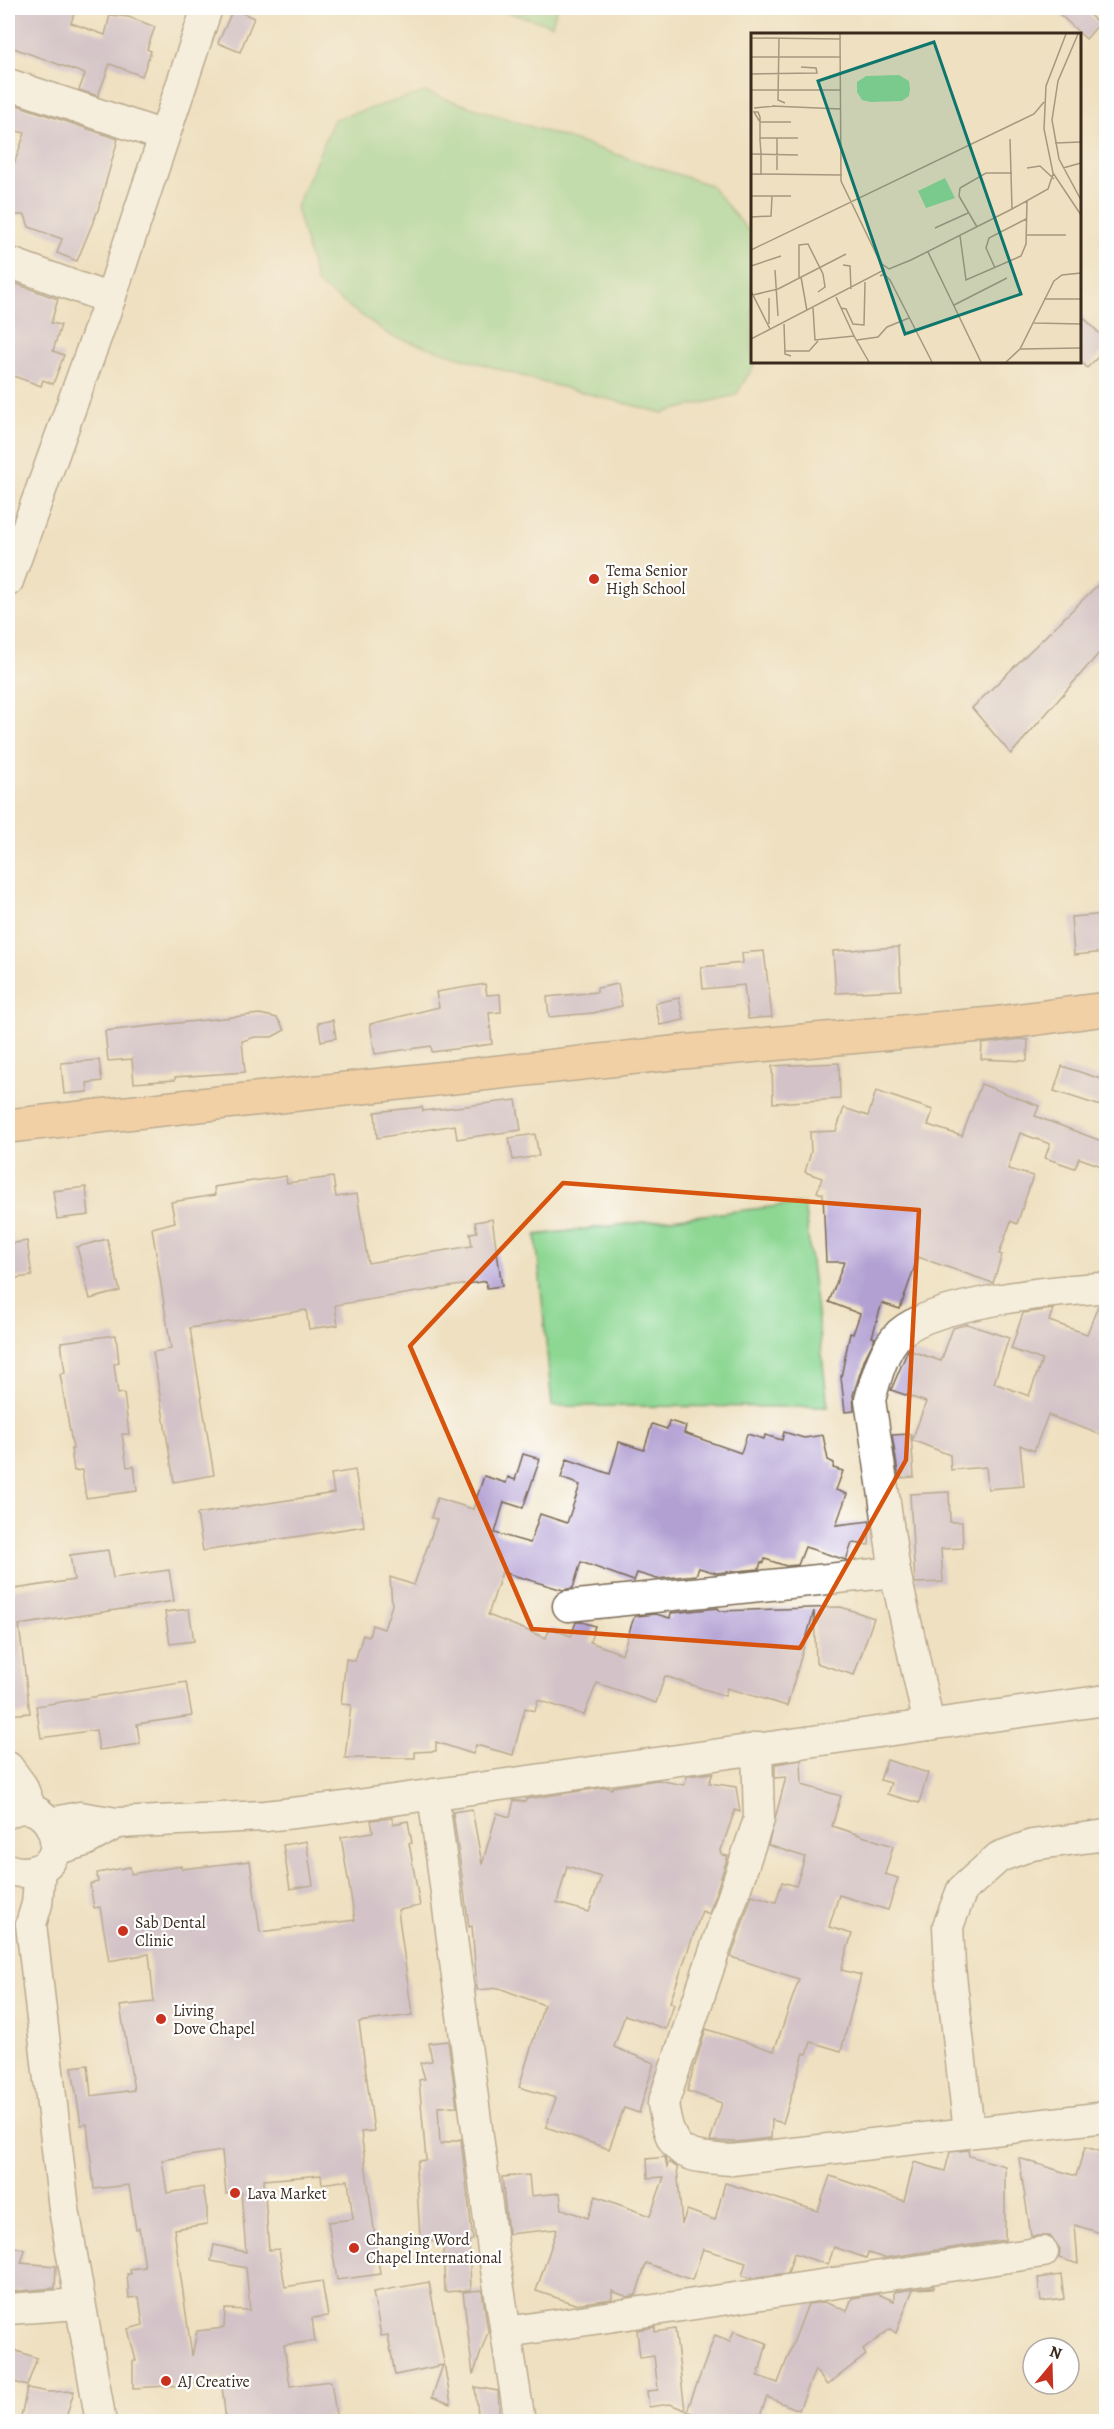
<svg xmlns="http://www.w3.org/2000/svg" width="1114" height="2429" font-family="Alegreya,serif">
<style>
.green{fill:#8dd793;stroke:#648058;stroke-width:1.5}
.building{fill:#b2a0d3;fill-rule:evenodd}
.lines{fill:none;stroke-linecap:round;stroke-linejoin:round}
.minor-casing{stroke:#7a6a57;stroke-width:33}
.major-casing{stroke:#7a6a57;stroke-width:36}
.minor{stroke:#fff;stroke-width:30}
.major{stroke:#f7bd88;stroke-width:33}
.marked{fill:none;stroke:#d7540e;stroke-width:4.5;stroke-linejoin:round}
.poi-dot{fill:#c8321e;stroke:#fff;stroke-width:2}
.labels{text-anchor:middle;stroke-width:4.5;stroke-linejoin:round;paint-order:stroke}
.poi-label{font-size:16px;fill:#3b2a1e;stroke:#fff;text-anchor:start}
.inset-road{fill:none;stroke:#a6977f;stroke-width:1.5}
.view{fill:#0f766e;fill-opacity:0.15;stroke:#0f766e;stroke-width:3}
.inset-edge{fill:none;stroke:#3b2a1e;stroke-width:3}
</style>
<rect width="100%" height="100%" fill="#fff"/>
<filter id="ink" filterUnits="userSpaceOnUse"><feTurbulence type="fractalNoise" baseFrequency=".0167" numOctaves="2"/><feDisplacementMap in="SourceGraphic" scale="12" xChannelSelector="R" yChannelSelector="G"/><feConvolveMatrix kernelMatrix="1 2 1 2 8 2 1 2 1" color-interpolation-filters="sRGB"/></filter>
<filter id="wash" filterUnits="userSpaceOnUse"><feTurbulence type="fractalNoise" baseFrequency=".008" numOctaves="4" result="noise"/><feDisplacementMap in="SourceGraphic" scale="24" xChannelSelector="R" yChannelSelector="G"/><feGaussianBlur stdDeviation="1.35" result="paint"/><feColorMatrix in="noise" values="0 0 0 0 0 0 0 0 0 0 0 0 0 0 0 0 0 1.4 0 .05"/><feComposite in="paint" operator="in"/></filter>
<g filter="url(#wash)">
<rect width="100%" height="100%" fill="#eee0c0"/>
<g class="green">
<polygon points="490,8 557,8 552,25"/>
<polygon points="425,92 710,185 752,235 752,362 756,362 736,395 662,413 538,381 391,336 317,284 296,207 334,119"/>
<polygon points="804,1203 828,1407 552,1406 536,1235"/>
</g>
<g id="blocks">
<g class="building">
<polygon points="13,8 76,8 71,23 105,35 110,15 129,17 155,27 147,49 151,51 142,76 110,64 98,96 79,90 85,74 8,46 8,24"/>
<polygon points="1053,8 1082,8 1099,24 1086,39"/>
<polygon points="233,9 254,18 240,52 218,43"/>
<polygon points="8,102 118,139 98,210 77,261 57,253 62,239 29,227 25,215 8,215 8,162 14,164 25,133 8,129"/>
<polygon points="14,283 58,299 51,323 61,325 53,351 64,355 53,384 43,380 41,386 8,374 14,353 8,350 8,300"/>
<polygon points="1080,314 1107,341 1107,348 1087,368 1080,360"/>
<polygon points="1107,576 1107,644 1011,754 972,708"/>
<polygon points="1107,914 1107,952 1074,955 1071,917"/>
<polygon points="899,947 901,990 836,993 833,951"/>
<polygon points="764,951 772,1017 748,1019 744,985 703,989 701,967 743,963 742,953"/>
<polygon points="485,984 487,995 500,994 501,1012 489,1013 492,1044 432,1052 431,1046 375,1054 370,1024 439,1007 436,992"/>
<polygon points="618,984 622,1006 593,1013 549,1017 547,997 597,992 597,988"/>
<polygon points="679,998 684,1020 660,1025 655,1003"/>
<polygon points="260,1014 277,1018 285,1030 272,1037 255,1037 242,1041 245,1072 175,1077 175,1080 134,1083 132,1059 108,1061 105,1031"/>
<polygon points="333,1020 336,1038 321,1041 318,1023"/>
<polygon points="1020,1039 1028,1040 1027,1061 981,1059 982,1044"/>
<polygon points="99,1060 102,1081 87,1083 88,1092 64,1094 61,1063"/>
<polygon points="839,1063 840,1099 773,1103 772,1066"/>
<polygon points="1062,1066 1107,1081 1107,1108 1054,1091"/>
<polygon points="981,1084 1039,1106 1035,1116 1107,1143 1107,1168 1079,1158 1075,1168 1045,1158 1050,1144 1020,1133 1008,1169 1033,1176 1017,1224 1011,1221 999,1254 1002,1255 993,1283 918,1257 900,1309 882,1303 872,1337 875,1338 865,1358 853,1395 854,1411 845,1412 841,1377 850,1333 853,1334 860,1314 829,1302 844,1262 826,1262 823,1194 817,1192 822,1178 805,1172 811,1152 810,1132 836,1131 844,1108 868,1116 876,1091 933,1110 928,1125 962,1136"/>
<polygon points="516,1100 521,1130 457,1139 455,1125 377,1138 375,1112 422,1107 423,1111"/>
<polygon points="535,1134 539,1156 513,1160 509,1138"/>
<polygon points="286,1176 287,1183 333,1177 336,1197 357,1194 368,1263 472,1246 470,1233 477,1232 475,1222 492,1219 502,1286 487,1288 486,1281 335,1305 338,1325 309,1329 306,1310 190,1328 214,1475 174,1482 153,1352 171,1349 152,1228 175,1222 171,1202 215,1195 214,1187"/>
<polygon points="86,1187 89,1215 57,1219 53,1191"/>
<polygon points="107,1239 120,1291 90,1299 77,1247"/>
<polygon points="27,1241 32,1276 8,1279 8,1244"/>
<polygon points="1107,1305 1107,1437 1048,1415 1034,1451 1020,1445 1024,1486 988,1489 986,1467 951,1470 950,1455 912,1440 926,1402 891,1390 908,1350 941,1361 953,1328 967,1324 1009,1338 994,1383 1029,1396 1042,1360 1011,1349 1023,1313 1053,1309 1049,1321 1087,1334 1098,1306"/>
<polygon points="116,1335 119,1363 114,1364 118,1394 124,1393 129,1434 122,1434 127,1467 134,1466 137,1491 86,1498 82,1470 74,1471 71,1449 73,1449 60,1374 65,1373 61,1342"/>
<polygon points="669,1421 686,1426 684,1433 741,1453 747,1434 764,1439 765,1435 782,1440 784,1432 804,1438 823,1435 828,1460 834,1463 833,1468 843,1471 836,1490 847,1494 836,1525 870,1521 869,1545 852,1543 846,1560 805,1547 798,1565 786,1566 765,1559 764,1563 761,1562 759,1569 716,1573 699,1568 696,1575 657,1579 637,1573 634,1581 581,1562 573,1588 563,1590 502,1572 488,1615 546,1638 550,1628 571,1636 576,1622 582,1622 595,1626 590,1642 622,1654 634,1617 637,1616 656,1614 670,1618 671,1613 718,1608 720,1611 841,1607 874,1618 854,1675 816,1663 814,1611 787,1706 727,1688 725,1696 665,1676 656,1703 597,1683 584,1715 538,1700 535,1711 525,1708 513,1755 476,1745 473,1754 436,1742 436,1751 415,1752 415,1758 345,1758 351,1705 341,1704 346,1659 355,1661 363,1635 369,1637 372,1625 384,1629 392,1605 390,1577 414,1585 437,1519 431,1518 437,1498 473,1509 484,1476 506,1483 508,1477 515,1480 523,1454 540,1459 523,1508 504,1502 495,1533 530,1543 540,1514 567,1523 580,1485 561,1478 567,1459 610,1474 619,1442 644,1450 652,1424 667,1429"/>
<polygon points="911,1434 914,1477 899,1478 892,1435"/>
<polygon points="355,1470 364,1526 203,1551 197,1514 334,1493 331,1474"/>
<polygon points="949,1492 950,1522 962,1522 963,1548 941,1549 943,1582 915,1583 910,1494"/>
<polygon points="108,1550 113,1578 169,1570 174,1601 19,1625 30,1713 8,1715 8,1590 74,1580 70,1555"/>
<polygon points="189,1609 194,1641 170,1644 165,1612"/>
<polygon points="186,1682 192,1716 137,1724 140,1744 99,1750 96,1730 41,1738 36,1706"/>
<polygon points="801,1760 802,1785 841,1796 832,1826 893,1846 885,1874 898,1878 888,1910 839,1895 829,1927 852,1934 841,1970 861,1975 841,2051 811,2042 807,2054 804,2053 783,2123 772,2120 771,2138 737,2142 710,2141 722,2103 687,2091 706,2029 774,2051 799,1979 731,1957 752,1895 776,1902 782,1882 796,1886 805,1857 768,1845 786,1777 775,1778 775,1764"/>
<polygon points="887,1760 928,1773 919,1803 887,1794 891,1783 880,1780"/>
<path d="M713 1773 709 1783 736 1787 740 1812 735 1810 721 1850 722 1855 728 1856 709 1914 702 1911 699 1919 670 2002 674 2004 666 2029 625 2015 614 2047 654 2063 639 2113 624 2108 609 2149 546 2127 556 2098 519 2087 544 2005 499 1988 477 1990 472 1926 469 1927 453 1812 472 1809 482 1864 497 1813 510 1817 514 1800 525 1802 526 1799 607 1787 612 1789 613 1787 657 1780 684 1785 687 1776ZM567 1866 601 1877 589 1912 557 1903Z"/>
<path d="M392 1818 393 1824 408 1821 412 1843H409L420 1906 398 1910 412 2015 359 2022 374 2131 361 2132 380 2274 337 2280 328 2222 353 2219 348 2180 322 2184 321 2175 264 2180 269 2250 279 2249 285 2287 322 2281 328 2316 312 2318 315 2341 284 2345 290 2386 331 2381 336 2415 293 2421H226L221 2378 186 2385 133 2388V2361H136L128 2329 143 2325 139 2297 129 2298 127 2274H131L130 2269 145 2267 139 2228 136 2229 129 2185 94 2189 87 2124 81 2125 72 2067 88 2065 91 2096 134 2090 120 2006 154 2002 149 1954 109 1961 100 1907 94 1908 90 1884 98 1882 97 1873 130 1867 131 1874 181 1866 182 1869 250 1861 260 1932 355 1920 341 1837 373 1832 371 1820ZM222 2151 226 2194 241 2192 246 2252 214 2245 211 2261 246 2268 250 2310 225 2309 224 2328 197 2331 192 2356 174 2229 207 2224V2209L203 2187 167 2193 162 2160Z"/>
<polygon points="306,1841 313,1885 290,1889 283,1845"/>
<polygon points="448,2041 457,2106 438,2107 440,2144 461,2139 473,2240 469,2241 471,2290 445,2292 443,2245 420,2237 416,2172 418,2161 426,2160 419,2080 425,2079 420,2063 432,2061 429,2043"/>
<polygon points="1085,2147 1107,2153 1107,2235 1075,2225 1078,2264 1059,2258 1060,2249 1050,2236 1031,2236 1019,2158 1076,2176"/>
<polygon points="968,2150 969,2156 1005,2166 1005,2240 884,2258 868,2253 866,2258 834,2247 828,2265 794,2253 788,2273 750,2278 742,2276 746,2262 703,2249 692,2280 646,2263 636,2295 628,2297 612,2291 612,2299 575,2304 536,2291 557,2229 508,2234 502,2177 529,2175 531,2196 560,2193 562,2209 588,2218 596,2196 650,2216 664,2177 648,2178 647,2159 665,2157 667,2167 669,2162 677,2167 682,2224 687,2210 715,2220 725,2183 818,2211 830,2176 904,2201 914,2162 945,2171 950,2152"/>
<polygon points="8,2245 25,2250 21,2263 56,2266 55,2288 8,2292"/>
<polygon points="1061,2275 1064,2299 1041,2302 1038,2278"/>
<polygon points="429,2282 444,2363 451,2404 432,2397 443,2365 395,2375 388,2335 381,2336 373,2292"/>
<polygon points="934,2286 934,2288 913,2289 896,2333 890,2329 863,2350 866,2355 827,2385 815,2370 799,2410 767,2397 758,2421 691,2421 694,2414 687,2411 715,2335 730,2341 734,2331 767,2343 758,2376 778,2383 808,2304 824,2302 847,2311 852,2298 878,2294 894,2301 894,2292"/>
<polygon points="482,2290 488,2332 473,2375 463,2292"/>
<polygon points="655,2327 655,2332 675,2329 685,2410 670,2404 649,2407 647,2391 658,2390 654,2356 640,2358 637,2330"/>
<polygon points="8,2348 37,2358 27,2386 8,2380"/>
<polygon points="475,2387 498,2391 500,2421 478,2414"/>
<polygon points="27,2388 48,2392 74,2391 65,2421 20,2421"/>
</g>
</g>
</g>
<g filter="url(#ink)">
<use href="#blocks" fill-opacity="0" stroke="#7a6a57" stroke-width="1.5"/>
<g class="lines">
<g class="minor-casing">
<g id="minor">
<polyline points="8,84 164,136"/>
<polyline points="8,262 110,299"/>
<polyline points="8,581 110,299 207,8"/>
<polyline points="568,1606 895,1572"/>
<path d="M929 1725 895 1572 870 1400C876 1378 883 1349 900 1333 933 1303 1061 1289 1106 1288"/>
<path d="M757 1748 759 1819 663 2104C671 2156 683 2157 732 2160L1106 2117"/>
<polyline points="8,1767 22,1786 31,1809"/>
<polyline points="433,1794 493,2250 520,2422"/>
<path d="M8 1813C47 1790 77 1859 35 1870 25 1873 17 1873 8 1869"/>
<polyline points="51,1823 80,1817 117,1823 265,1816 329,1809 1106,1700"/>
<polyline points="55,1850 85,1841 117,1823"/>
<polyline points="40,1869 37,1904 31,1924 64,2209 101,2422"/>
<polyline points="969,2131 950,1967 948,1926 962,1890 999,1857 1032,1845 1106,1835"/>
<polyline points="8,2309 79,2304"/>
<polyline points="507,2332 1043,2252"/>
</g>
</g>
<g class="major-casing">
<polyline id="major" points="8,1126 682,1052 992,1024 1106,1009"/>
</g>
<use href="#minor" class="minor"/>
<use href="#major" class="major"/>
</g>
</g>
<path d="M0 0H1114V2429H0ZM563 1183 919 1210 906 1460 800 1648 532 1629 410 1346Z" fill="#eee0c0" fill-opacity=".55" fill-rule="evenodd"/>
<path class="marked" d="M563 1183 919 1210 906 1460 800 1648 532 1629 410 1346Z"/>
<g class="poi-dot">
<circle cx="594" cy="579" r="6"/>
<circle cx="123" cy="1931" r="6"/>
<circle cx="161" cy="2019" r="6"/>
<circle cx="235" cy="2193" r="6"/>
<circle cx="354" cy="2248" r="6"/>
<circle cx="166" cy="2381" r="6"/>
</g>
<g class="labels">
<g class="poi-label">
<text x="606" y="576">Tema Senior<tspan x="606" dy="18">High School</tspan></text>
<text x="135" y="1928">Sab Dental<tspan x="135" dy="18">Clinic</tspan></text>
<text x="173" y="2016">Living<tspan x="173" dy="18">Dove Chapel</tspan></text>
<text x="247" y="2199">Lava Market</text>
<text x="366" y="2245">Changing Word<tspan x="366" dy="18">Chapel International</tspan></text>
<text x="178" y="2387">AJ Creative</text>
</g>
</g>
<g transform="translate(751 33)">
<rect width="330" height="330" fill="#eee0c0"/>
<path d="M148 42 158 48 159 56 158 63 151 68 120 69 111 67 106 59V49L115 43ZM194 145 204 165 175 175 167 158Z" fill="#8dd793"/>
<path class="inset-road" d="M315 1 295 53 293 96 302 140 330 182M327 1 307 48 301 87 308 126 330 167M0 5 89 6M28 5 27 67 34 70M0 24H89M0 41 66 40 65 35 50 34M0 57H89M21 73 90 76M3 75 24 73M9 105H47M26 105V137M259 106 261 176M304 110 330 109M0 121 47 122M276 135 289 133 303 146M312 135 330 130M0 141 91 142M10 142V121L9 107V84L7 79H3L9 89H40M0 163H40M0 184 20 183 21 163M226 194 208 163 209 155 235 140H261M184 195 217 180M275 202H315M209 203 215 247 270 223 275 211 276 168M0 217 283 81 293 69M177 219 230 329M131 231 138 236 160 227 261 176 297 156 302 141M92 232 99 233 100 256M0 233 30 223M244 235 235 215 238 205 275 186M24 237 27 283M129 243 133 241 139 247 181 329M50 244 56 278M48 245V212L57 211 72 241 74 254 67 259M0 258 19 296M2 262 27 256 95 221M85 264 103 303M18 265V291M293 266H330M203 272 256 245M62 275 64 307 103 303 118 329M90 275 95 276 102 291 113 292 114 249M283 290 330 291M33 291 34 321 40 323M0 306 133 237 90 148 89 1M106 307 127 304 136 294 158 285M269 316 330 315M34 318H58L67 308M255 329 269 316 303 248 311 242 330 240"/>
<path class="view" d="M183 9 270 261 154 301 67 48Z"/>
<rect width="330" height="330" class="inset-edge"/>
</g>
<rect width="1114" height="2429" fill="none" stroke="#fff" stroke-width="30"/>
<g transform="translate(1051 2366) rotate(19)"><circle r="28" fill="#ffffff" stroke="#b1aaa5" stroke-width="1.5"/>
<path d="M0-4.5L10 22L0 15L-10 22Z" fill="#c8321e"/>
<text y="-9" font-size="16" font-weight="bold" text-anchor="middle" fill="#3b2a1e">N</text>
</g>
</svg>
